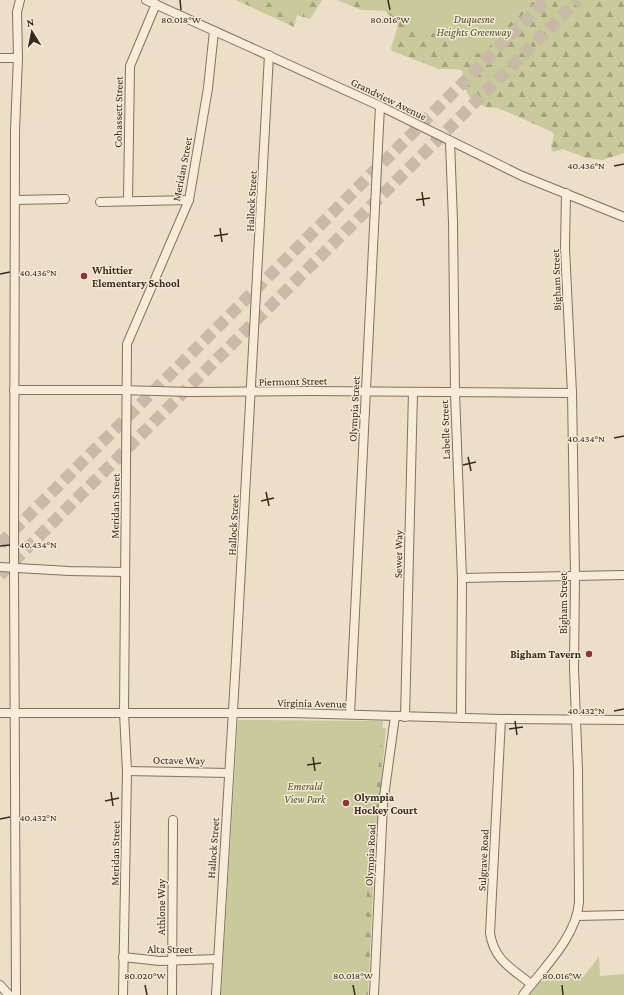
<svg xmlns="http://www.w3.org/2000/svg" width="624" height="995" font-family="'Crimson Pro',serif">
<style>
.forest{fill:url(#forest-firs)}
.park{fill:#c8ca9c}
.lines{fill:none;stroke-linecap:round;stroke-linejoin:round}
.highway-tunnel{stroke:#c8baa6;stroke-width:12;stroke-dasharray:12 6;stroke-linecap:butt}
.minor-casing{stroke:#87705e;stroke-width:10}
.minor{stroke:#f7ecda;stroke-width:8}
.ticks{fill:none;stroke:#382a20;stroke-width:1.5}
.poi-dot{fill:#92313a;stroke:#f4e9d6;stroke-width:1.5}
.labels{text-anchor:middle;stroke-width:3;stroke-linejoin:round;paint-order:stroke}
.park-label{font-size:11px;font-style:italic;fill:#4c5328;stroke:#f4e9d6}
.street-label{font-size:11px;fill:#382a20;stroke:#f4e9d6}
.poi-label{font-size:11px;font-weight:bold;fill:#382a20;stroke:#f4e9d6;text-anchor:start}
.ticks-label{font-size:10px;text-anchor:middle;fill:#382a20;stroke:#f4e9d6;stroke-width:3;stroke-linejoin:round;paint-order:stroke}
</style>
<defs>
<pattern id="forest-firs" width="22" height="20" patternUnits="userSpaceOnUse"><rect width="22" height="20" fill="#c8ca9c"/><path d="M5 1l3.5 6h-7zM16 11l3.5 6h-7z" fill="#a3a47f"/></pattern>
</defs>
<rect width="100%" height="100%" fill="#ecdec7"/>
<g class="forest">
<polygon points="236,0 322,0 310,19 297,15 294,27"/>
<polygon points="337,0 624,0 624,153 603,160 586,158 563,149 553,152 551,146 554,135 552,132 510,113 497,108 485,107 470,98 463,85 462,81 464,75 461,70 456,69 439,69 392,51 391,48 398,26 386,11 362,10"/>
<polygon points="367,727 386,728 375,850 368,995 351,995"/>
</g>
<g class="park">
<polygon points="263,0 310,0 302,17"/>
<polygon points="360,0 530,0 482,55"/>
<polygon points="238,720 383,721 367,886 364,995 221,995"/>
<polygon points="599,957 600,976 624,974 624,995 530,995 540,981 542,982 545,979 583,977"/>
</g>
<g class="lines">
<g class="highway-tunnel">
<polyline points="0,544 546,0"/>
<polyline points="0,575 578,0"/>
</g>
<g class="minor-casing">
<g id="minor">
<polyline points="146,0 380,106 522,176 624,217"/>
<polyline points="0,58 18,58"/>
<polyline points="450,141 453,222 455,393 462,578 461,718"/>
<polyline points="15,200 65,199"/>
<polyline points="128,201 130,66 156,4"/>
<polyline points="100,202 189,200"/>
<polyline points="14,390 121,390 190,392 309,391 572,393"/>
<polyline points="0,567 69,571 125,572"/>
<polyline points="462,578 624,575"/>
<polyline points="0,713 292,713 501,719 624,720"/>
<polyline points="350,714 380,106"/>
<polyline points="405,717 413,392"/>
<path d="M501 719 490 933C494 960 511 968 531 984"/>
<polyline points="127,771 229,773"/>
<polyline points="577,916 624,915"/>
<polyline points="123,957 160,961 217,959"/>
<polyline points="0,985 9,995"/>
<polyline points="16,995 14,568 15,130 18,58 17,12 20,0"/>
<polyline points="123,995 127,771 124,713 127,344 189,200 208,88 214,31"/>
<polyline points="172,995 173,820"/>
<polyline points="216,995 236,660 269,55"/>
<polyline points="374,995 383,804 395,716"/>
<path d="M523 995C543 969 577 936 579 902L578 771 574 668 575 576 572 393 565 248 566 193"/>
</g>
</g>
<use href="#minor" class="minor"/>
</g>
<path class="ticks" d="M180 0 181 10M388 0 390 10M614 166 624 164M422 192 424 206M416 200 430 198M220 228 222 242M214 236 228 234M0 274 10 272M614 438 624 436M468 457 471 471M463 465 476 462M266 492 269 506M261 501 274 498M0 546 10 545M614 711 624 709M515 721 517 735M509 729 523 727M313 757 315 771M307 765 321 763M111 792 113 806M105 801 119 798M0 819 10 817M145 985 147 995M353 985 355 995M562 985 563 995"/>
<g class="poi-dot">
<circle cx="84" cy="276" r="4"/>
<circle cx="589" cy="654" r="4"/>
<circle cx="346" cy="803" r="4"/>
</g>
<g class="labels">
<g class="park-label">
<text x="474" y="23">Duquesne<tspan x="474" dy="13">Heights Greenway</tspan></text>
<text x="305" y="790">Emerald<tspan x="305" dy="13">View Park</tspan></text>
</g>
<g class="street-label">
<text transform="translate(389 99) rotate(26)" y="4">Grandview Avenue</text>
<text transform="translate(118 112) rotate(-89)" y="4">Cohassett Street</text>
<text transform="translate(182 169) rotate(-79)" y="4">Meridan Street</text>
<text transform="translate(251 201) rotate(-87)" y="4">Hallock Street</text>
<text transform="translate(556 280) rotate(-92)" y="4">Bigham Street</text>
<text transform="translate(293 381) rotate(-1)" y="4">Piermont Street</text>
<text transform="translate(354 409) rotate(-87)" y="4">Olympia Street</text>
<text transform="translate(445 430) rotate(-92)" y="4">Labelle Street</text>
<text transform="translate(115 506) rotate(-89)" y="4">Meridan Street</text>
<text transform="translate(233 525) rotate(-87)" y="4">Hallock Street</text>
<text transform="translate(398 554) rotate(-89)" y="4">Sewer Way</text>
<text transform="translate(563 603) rotate(-90)" y="4">Bigham Street</text>
<text transform="translate(312 703) rotate(1)" y="4">Virginia Avenue</text>
<text transform="translate(179 760) rotate(1)" y="4">Octave Way</text>
<text transform="translate(213 848) rotate(-86)" y="4">Hallock Street</text>
<text transform="translate(115 853) rotate(-89)" y="4">Meridan Street</text>
<text transform="translate(370 855) rotate(-87)" y="4">Olympia Road</text>
<text transform="translate(483 860) rotate(-87)" y="4">Sulgrave Road</text>
<text transform="translate(161 907) rotate(-90)" y="4">Athlone Way</text>
<text x="170" y="953">Alta Street</text>
</g>
<g class="poi-label">
<text x="92" y="274">Whittier<tspan x="92" dy="13">Elementary School</tspan></text>
<text x="581" y="658" text-anchor="end">Bigham Tavern</text>
<text x="354" y="801">Olympia<tspan x="354" dy="13">Hockey Court</tspan></text>
</g>
</g>
<g class="ticks-label">
<text x="181" y="23">80.018°W</text>
<text x="390" y="23">80.016°W</text>
<text x="586" y="169">40.436°N</text>
<text x="38" y="276">40.436°N</text>
<text x="586" y="442">40.434°N</text>
<text x="38" y="548">40.434°N</text>
<text x="586" y="714">40.432°N</text>
<text x="38" y="821">40.432°N</text>
<text x="145" y="979">80.020°W</text>
<text x="353" y="979">80.018°W</text>
<text x="562" y="979">80.016°W</text>
</g>
<g transform="translate(32 32) rotate(350)" stroke="#f4e9d6" stroke-width="3" paint-order="stroke">
<path d="M0-3L7 15L0 10L-7 15Z" fill="#382a20"/>
<text y="-6" font-size="11" font-weight="bold" text-anchor="middle" fill="#382a20">N</text>
</g>
</svg>
